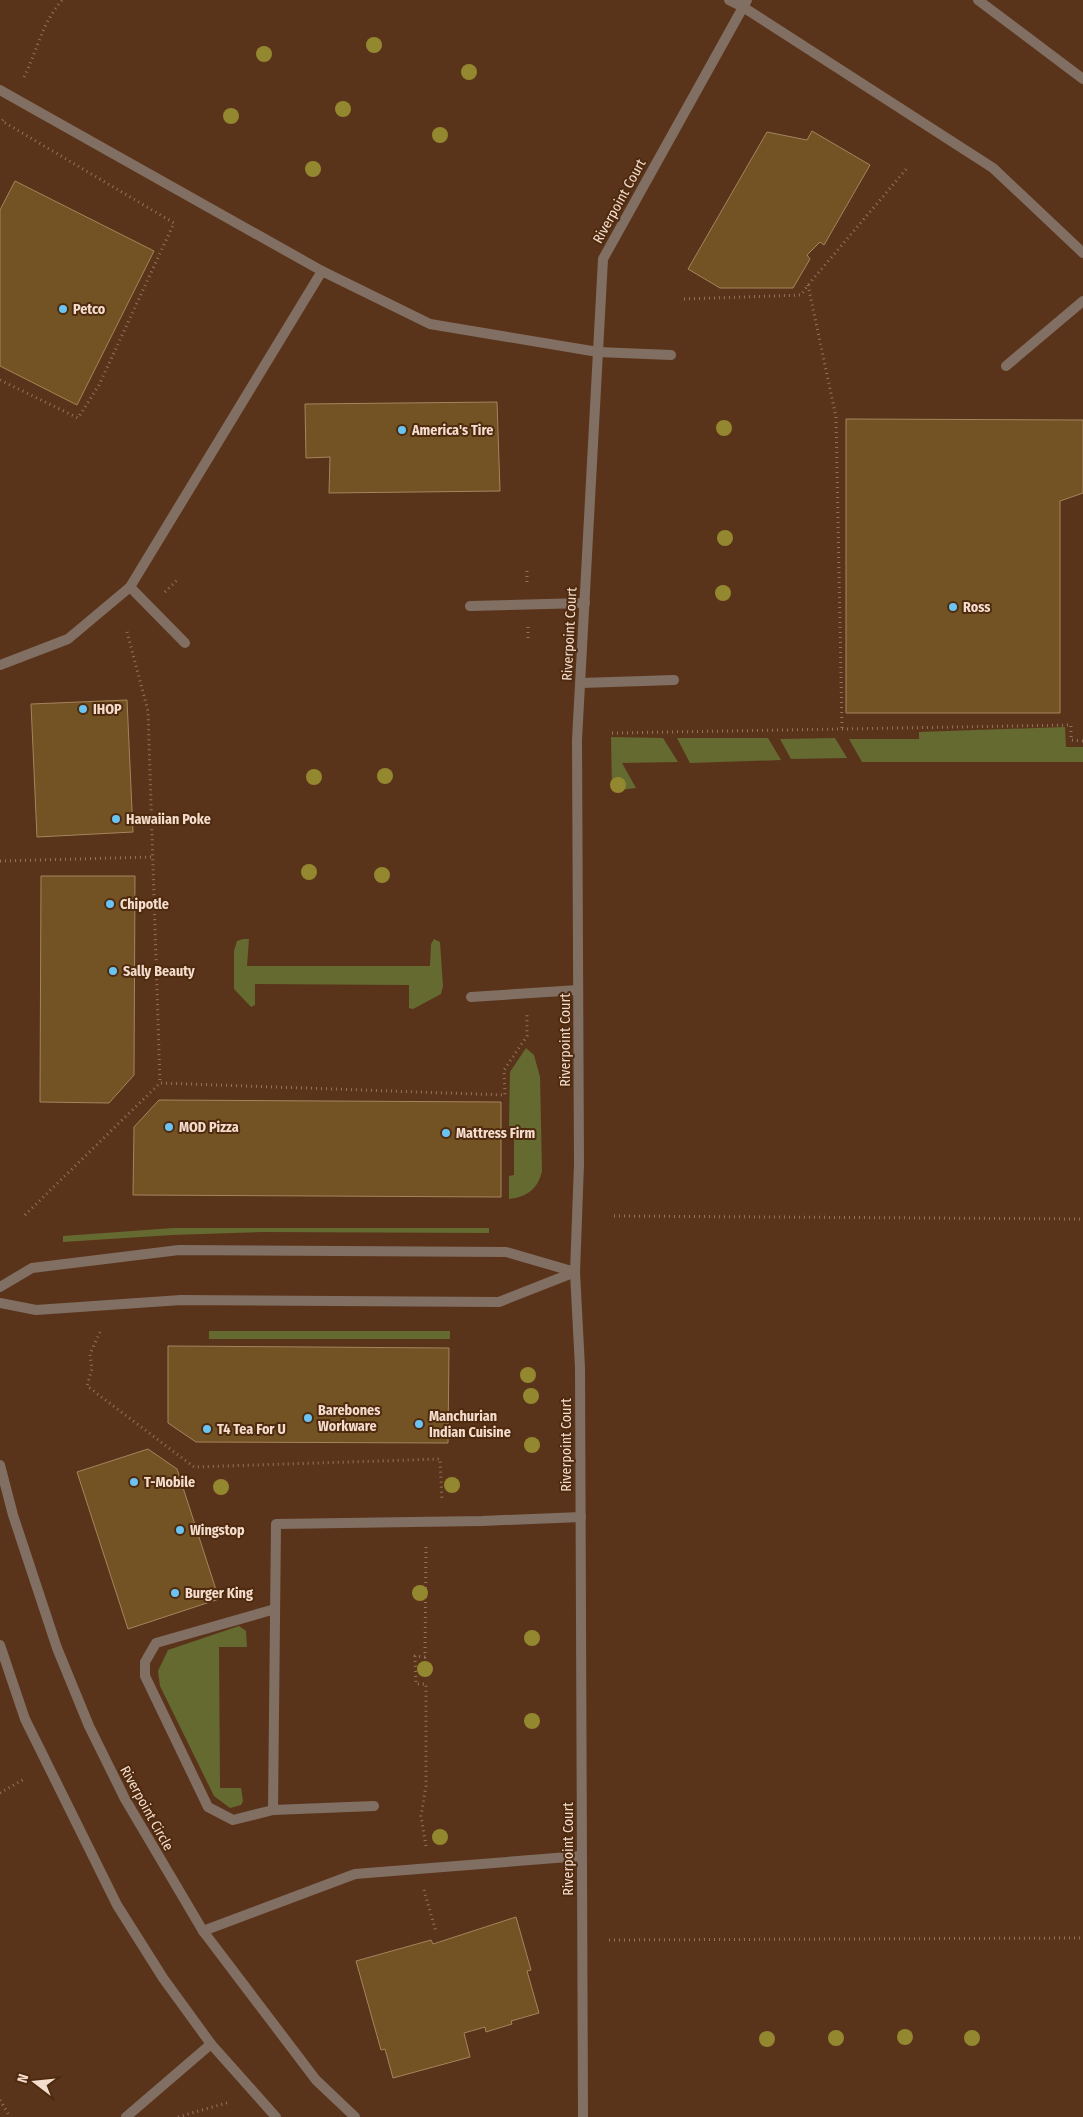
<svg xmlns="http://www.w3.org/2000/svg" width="1083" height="2117" font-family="'Fira Sans Condensed',sans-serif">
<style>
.green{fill:#656a30}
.building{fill:#735223;stroke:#a4855d}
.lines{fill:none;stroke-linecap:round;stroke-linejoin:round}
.path{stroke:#94735d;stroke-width:3;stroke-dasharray:1 4;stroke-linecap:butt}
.lane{stroke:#826f63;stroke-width:10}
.street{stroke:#826f63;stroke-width:10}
.tree{fill:#938830}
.poi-dot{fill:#6bc3f2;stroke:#4e2a0f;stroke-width:2}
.labels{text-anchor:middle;stroke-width:4;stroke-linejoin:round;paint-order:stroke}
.street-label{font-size:14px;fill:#f5ddce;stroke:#4e2a0f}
.poi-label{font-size:14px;font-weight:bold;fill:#f5ddce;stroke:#4e2a0f;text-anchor:start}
</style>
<rect width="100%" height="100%" fill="#5a341a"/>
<g class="green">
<polygon points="1065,727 1066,747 1083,747 1083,762 862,762 849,739 919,739 919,732"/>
<polygon points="611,737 663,738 678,762 622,763 636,788 612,791"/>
<polygon points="768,738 781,760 690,763 677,738"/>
<polygon points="835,738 847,758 791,759 780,739"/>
<polygon points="243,939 249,939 247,966 430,966 431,944 434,939 440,942 443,986 441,994 413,1009 409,1008 409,985 255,984 255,1005 251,1007 234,989 234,951 237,941"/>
<path d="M526 1048 534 1055 540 1077 542 1171C538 1189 527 1197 509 1199V1176L514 1175V1127L509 1128 510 1072Z"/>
<polygon points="173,1228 489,1228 489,1233 262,1232 172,1235 63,1242 63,1236"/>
<rect x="209" y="1331" width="241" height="8"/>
<polygon points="239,1626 246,1631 247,1647 219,1647 220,1788 241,1788 243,1801 241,1805 230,1808 214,1796 160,1686 158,1671 168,1650"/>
</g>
<g class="building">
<polygon points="812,131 870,165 824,245 820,242 807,255 810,259 793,288 720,288 688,269 767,132 807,140"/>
<polygon points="15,181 154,251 77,405 0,366 0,210"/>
<polygon points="497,402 500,491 329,493 330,457 306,458 305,404"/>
<polygon points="846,419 1083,420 1083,493 1060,501 1060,713 846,713"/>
<polygon points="127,700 133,832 37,837 31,704"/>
<polygon points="41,876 135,876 134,1075 109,1103 40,1102"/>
<polygon points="159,1100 501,1102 501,1197 133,1195 134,1127"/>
<polygon points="168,1346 449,1348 448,1443 196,1442 168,1423"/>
<polygon points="148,1449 177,1469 219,1599 128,1629 77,1472"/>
<polygon points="516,1917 531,1970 527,1971 539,2013 511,2021 512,2024 486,2032 485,2027 464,2033 470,2057 393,2078 385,2049 381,2050 356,1961 431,1940 433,1944"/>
</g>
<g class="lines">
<g class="path">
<path d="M24 77C37 51 42 23 62 0"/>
<polyline points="808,285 836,417 842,729"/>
<polyline points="684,299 801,295 808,285 908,167"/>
<polyline points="0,380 78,418 99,385 174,223 2,121 4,119"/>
<polyline points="527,571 527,583"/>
<polyline points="165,592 177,580"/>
<polyline points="528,627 528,640"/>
<polyline points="127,632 148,711 160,1083 505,1095 504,1070 527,1036 527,1015"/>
<polyline points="612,733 1071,725 1071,740 1083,741"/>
<polyline points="0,861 153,857"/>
<polyline points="25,1215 160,1083"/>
<polyline points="614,1216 1083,1219"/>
<polyline points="100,1332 90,1354 92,1369 87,1386 194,1467 440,1459 442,1500"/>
<polyline points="0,1793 26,1778"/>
<polyline points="426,1846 421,1816 426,1786 426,1684 416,1684 415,1656 425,1657 426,1545 428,1545"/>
<polyline points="424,1890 436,1932"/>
<polyline points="609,1940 1083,1938"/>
<polyline points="0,2100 10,2117"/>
<polyline points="178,2117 230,2102"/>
</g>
<g class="lane">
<polyline points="729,0 743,7"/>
<polyline points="978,0 1083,79"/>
<polyline points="0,90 322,271"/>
<polyline points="1006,366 1083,301"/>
<polyline points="130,587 185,643"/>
<polyline points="470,606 585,603"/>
<polyline points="0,665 68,639 130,587 322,271 430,324 598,352 671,355"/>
<polyline points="581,683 674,680"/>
<polyline points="471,997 578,990"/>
<polyline points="374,1806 273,1810 276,1524 482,1521 581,1517"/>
<polyline points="273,1810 233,1820 208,1807 145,1676 145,1662 156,1643 275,1609"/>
<polyline points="203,1931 355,1874 581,1856"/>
<polyline points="126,2117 211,2044"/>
</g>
<g class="street">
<polyline points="743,7 993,168 1083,253"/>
<polyline points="0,1287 32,1268 179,1250 506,1252 575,1272"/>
<polyline points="0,1303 36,1310 181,1300 499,1302 575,1272"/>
<polyline points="0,1465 13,1515 57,1648 89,1726 125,1799 203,1931 316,2080 355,2117"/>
<polyline points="0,1645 25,1719 117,1905 163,1978 211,2044 276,2117"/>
<polyline points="583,2117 580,1368 575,1272 579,1164 577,740 603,259 747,0"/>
</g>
</g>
<g class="tree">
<circle cx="374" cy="45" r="8"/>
<circle cx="264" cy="54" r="8"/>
<circle cx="469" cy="72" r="8"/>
<circle cx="343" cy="109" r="8"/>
<circle cx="231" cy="116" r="8"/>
<circle cx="440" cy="135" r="8"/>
<circle cx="313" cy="169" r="8"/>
<circle cx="724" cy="428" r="8"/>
<circle cx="725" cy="538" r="8"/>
<circle cx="723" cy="593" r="8"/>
<circle cx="385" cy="776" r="8"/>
<circle cx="314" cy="777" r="8"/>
<circle cx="618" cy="785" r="8"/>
<circle cx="309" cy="872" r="8"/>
<circle cx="382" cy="875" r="8"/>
<circle cx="528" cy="1375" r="8"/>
<circle cx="531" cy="1396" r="8"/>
<circle cx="532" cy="1445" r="8"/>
<circle cx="452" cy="1485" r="8"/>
<circle cx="221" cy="1487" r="8"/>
<circle cx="420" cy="1593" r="8"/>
<circle cx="532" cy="1638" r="8"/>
<circle cx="425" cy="1669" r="8"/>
<circle cx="532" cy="1721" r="8"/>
<circle cx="440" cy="1837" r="8"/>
<circle cx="905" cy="2037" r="8"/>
<circle cx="836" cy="2038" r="8"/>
<circle cx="972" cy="2038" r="8"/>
<circle cx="767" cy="2039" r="8"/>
</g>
<g class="poi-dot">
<circle cx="63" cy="309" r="5"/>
<circle cx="402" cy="430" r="5"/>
<circle cx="953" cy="607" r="5"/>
<circle cx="83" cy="709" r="5"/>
<circle cx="116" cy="819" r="5"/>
<circle cx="110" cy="904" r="5"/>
<circle cx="113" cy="971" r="5"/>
<circle cx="169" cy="1127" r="5"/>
<circle cx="446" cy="1133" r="5"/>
<circle cx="308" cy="1418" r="5"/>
<circle cx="419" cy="1424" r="5"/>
<circle cx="207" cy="1429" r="5"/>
<circle cx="134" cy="1482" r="5"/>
<circle cx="180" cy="1530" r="5"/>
<circle cx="175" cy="1593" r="5"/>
</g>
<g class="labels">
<g class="street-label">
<text transform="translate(619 201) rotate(-61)" y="5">Riverpoint Court</text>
<text transform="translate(569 634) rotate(-87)" y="5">Riverpoint Court</text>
<text transform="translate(565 1040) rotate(-90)" y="5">Riverpoint Court</text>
<text transform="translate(566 1445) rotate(-90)" y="5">Riverpoint Court</text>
<text transform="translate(147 1808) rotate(61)" y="5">Riverpoint Circle</text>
<text transform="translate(568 1849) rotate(-90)" y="5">Riverpoint Court</text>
</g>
<g class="poi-label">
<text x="73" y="314">Petco</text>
<text x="412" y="435">America's Tire</text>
<text x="963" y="612">Ross</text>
<text x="93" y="714">IHOP</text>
<text x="126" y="824">Hawaiian Poke</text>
<text x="120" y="909">Chipotle</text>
<text x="123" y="976">Sally Beauty</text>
<text x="179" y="1132">MOD Pizza</text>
<text x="456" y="1138">Mattress Firm</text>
<text x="318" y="1415">Barebones<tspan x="318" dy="16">Workware</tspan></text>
<text x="429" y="1421">Manchurian<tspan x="429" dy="16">Indian Cuisine</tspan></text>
<text x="217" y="1434">T4 Tea For U</text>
<text x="144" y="1487">T-Mobile</text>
<text x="190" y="1535">Wingstop</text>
<text x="185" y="1598">Burger King</text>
</g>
</g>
<g transform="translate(35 2082) rotate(286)" stroke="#4e2a0f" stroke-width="4" paint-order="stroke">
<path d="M0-4L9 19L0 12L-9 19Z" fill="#f5ddce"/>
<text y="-8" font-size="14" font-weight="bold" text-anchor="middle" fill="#f5ddce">N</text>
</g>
</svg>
